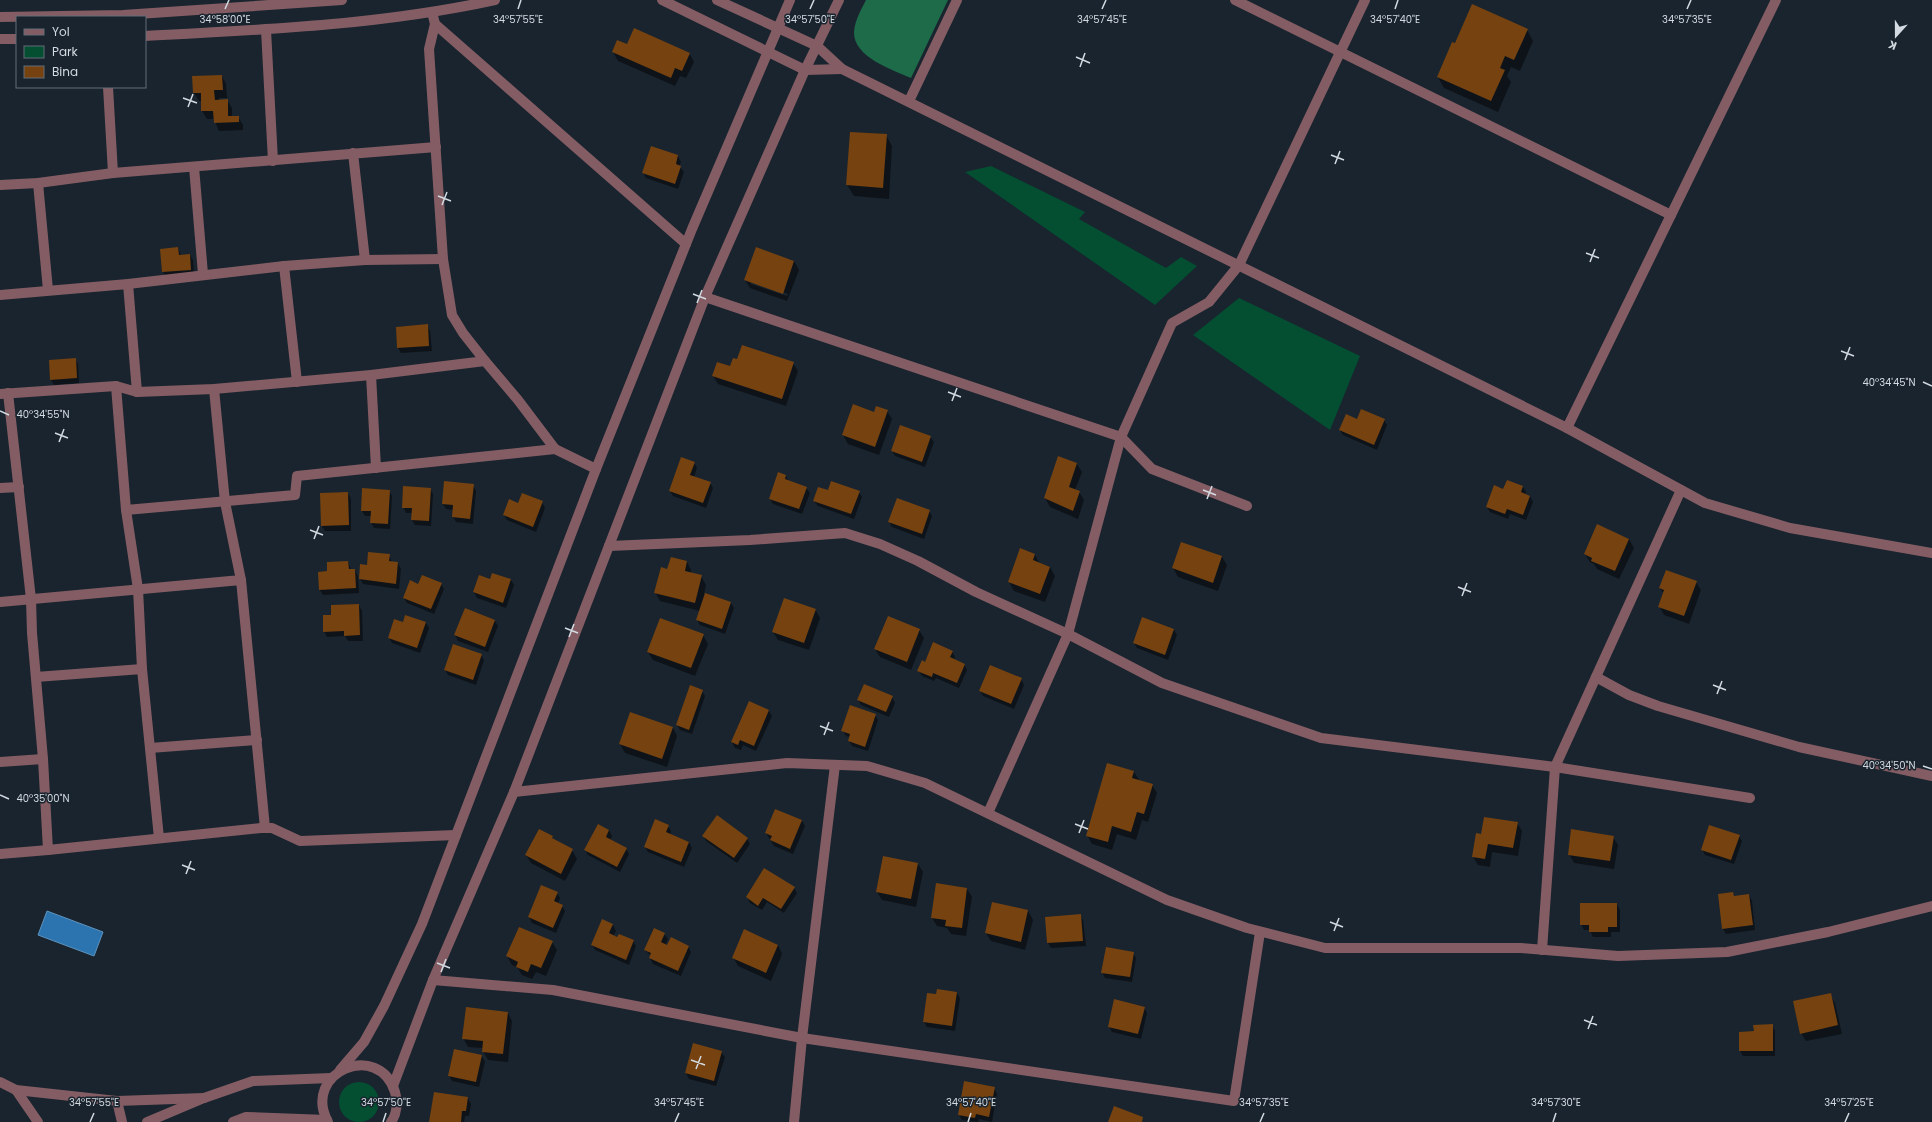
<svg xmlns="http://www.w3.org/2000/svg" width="1932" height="1122" font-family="Poppins,sans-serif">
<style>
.green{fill:#044e32}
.forest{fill:#1d6b49}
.water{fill:#2b74af;stroke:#5d93be}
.shadow{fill:#0007;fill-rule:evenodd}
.building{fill:#754210}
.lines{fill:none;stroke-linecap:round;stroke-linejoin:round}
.minor{stroke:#845d64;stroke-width:10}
.ticks{fill:none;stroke:#d3dae1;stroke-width:1.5}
.ticks-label{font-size:10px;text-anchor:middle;fill:#d3dae1;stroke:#19242e;stroke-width:3;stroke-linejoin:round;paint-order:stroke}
</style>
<rect width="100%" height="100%" fill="#19242e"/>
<g class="green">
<polygon points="991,166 1085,212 1079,219 1166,268 1181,257 1197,266 1155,305 965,172"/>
<polygon points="1239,298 1360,356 1330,430 1193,335"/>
<circle cx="359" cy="1102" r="20"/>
</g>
<path class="forest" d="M866 0H948L911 78C893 70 853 57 854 32 855 20 861 10 866 0Z"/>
<polygon class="water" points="47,911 103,932 94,956 38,935"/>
<g class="shadow">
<polygon points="1527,30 1533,41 1520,71 1511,67 1507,76 1511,82 1498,112 1444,88 1438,77 1455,45"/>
<polygon points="627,46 689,53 694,62 686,78 680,76 675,86 618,61 613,52"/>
<polygon points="222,76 226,84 227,98 219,98 219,100 227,100 232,108 232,117 238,117 243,125 243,130 219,131 214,119 207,119 202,111 202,101 199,101 194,93"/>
<polygon points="851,133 886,135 892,146 889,199 854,196 847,185"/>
<polygon points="678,156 681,162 679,166 684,172 678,189 646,178 643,172"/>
<polygon points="178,248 181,256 190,255 193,260 194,275 166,277 163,272 161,250"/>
<path d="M794 261 799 270 787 301 750 288 745 280ZM751 281 788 294 787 296 751 284Z"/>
<polygon points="427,325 430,331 432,351 401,353 398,348 397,327"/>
<polygon points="75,359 78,364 79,383 54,385 51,380"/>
<polygon points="793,363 798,371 786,406 718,384 713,376 731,368"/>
<polygon points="887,411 892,419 879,455 848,444 843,435 875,413"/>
<polygon points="1384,420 1387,425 1377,450 1343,435 1340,430 1357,421"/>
<polygon points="930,437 934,442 925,467 895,456 892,451"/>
<polygon points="694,462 697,468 694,477 710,483 713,488 706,508 673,496 670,491"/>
<polygon points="1077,464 1082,472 1075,490 1079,492 1084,500 1078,519 1050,507 1045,498"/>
<polygon points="779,474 786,476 789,482 806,488 810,493 802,514 773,504 770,499"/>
<polygon points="1507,481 1523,487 1526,492 1525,495 1530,496 1533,502 1526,520 1510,514 1508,519 1490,512 1487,507 1504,490"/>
<polygon points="473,485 476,491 473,524 456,522 453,516 453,510 446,509 443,504"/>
<polygon points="430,489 433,494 431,526 415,525 412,520 412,513 406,513 403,507"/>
<polygon points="389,491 392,496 390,529 374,528 371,523 372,516 365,516 362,511"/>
<polygon points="828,491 859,492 862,497 854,519 818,506 814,501"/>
<polygon points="348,493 351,499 351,531 325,531 322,526"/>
<polygon points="542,502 545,508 536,532 507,520 504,515"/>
<polygon points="929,511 932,516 924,539 892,527 889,522"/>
<polygon points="1629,539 1634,548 1619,579 1597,569 1594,564 1590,562 1585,554"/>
<polygon points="1182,543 1222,557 1227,565 1218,591 1178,577 1173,568"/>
<polygon points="1021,550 1035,555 1040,564 1050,567 1055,576 1045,602 1014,591 1009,582"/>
<polygon points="389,555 392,563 398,563 401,569 399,589 363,584 360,579 368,566"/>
<polygon points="348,562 351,570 355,570 358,576 359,593 323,595 320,590 319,573 328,572"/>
<polygon points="687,562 691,570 691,574 701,576 706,585 704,594 731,603 734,608 725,634 700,625 697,620 700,611 660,601 655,592 668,570"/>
<polygon points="493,574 511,580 514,585 506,608 477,598 474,592 479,577 490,580"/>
<polygon points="1696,582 1701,590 1689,624 1664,615 1659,606 1664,594 1660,588"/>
<polygon points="441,584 444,589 434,614 407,603 404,598 419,585"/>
<polygon points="359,605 362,611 363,641 348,641 345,636 327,637 324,631 332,616"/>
<polygon points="815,609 820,618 809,650 778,640 773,632"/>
<polygon points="495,621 498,626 488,652 458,641 455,635"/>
<polygon points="403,623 426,623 429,628 420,653 392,643 389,638"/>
<polygon points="919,630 924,638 911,670 880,657 875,649"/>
<polygon points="1174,630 1177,635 1168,660 1137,648 1134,643"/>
<polygon points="703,635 708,644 695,676 653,660 648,652"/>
<polygon points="952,651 955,657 954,660 964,664 967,670 959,688 936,678 934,681 922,676 919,671 925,663"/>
<polygon points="481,655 484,660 476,685 448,675 445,670"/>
<polygon points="1021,679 1024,685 1014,709 983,696 980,691"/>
<polygon points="702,691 705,696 692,734 680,730 677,725"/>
<polygon points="892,697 895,703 889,717 861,705 858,700"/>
<polygon points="768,710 772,716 756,751 743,745 741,750 735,748 732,742"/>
<polygon points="875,715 878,720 868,751 852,746 849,741 850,737 846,736 843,731"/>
<polygon points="673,728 677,736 667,767 625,753 620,744"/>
<polygon points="1134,772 1139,780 1152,785 1157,793 1148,822 1142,820 1136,840 1117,834 1112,850 1092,844 1087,835"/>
<polygon points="775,810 802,821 805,826 793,854 774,846 766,833"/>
<polygon points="1517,823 1522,831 1518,856 1492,852 1490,867 1478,865 1473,857 1482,835"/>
<polygon points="668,826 671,831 670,835 689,842 692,848 684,867 648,852 645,847"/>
<polygon points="609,830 612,836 610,840 626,849 629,854 620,872 588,855 585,850"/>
<polygon points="703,836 747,838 750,844 737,863 706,841"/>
<polygon points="1739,836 1742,841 1734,864 1705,855 1702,849"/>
<polygon points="552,837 554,841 572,850 577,859 565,881 531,863 526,855"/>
<polygon points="1613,837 1618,845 1614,869 1574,863 1569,854"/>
<polygon points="918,864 923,872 916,907 882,900 877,892"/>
<polygon points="794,888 797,893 784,913 767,902 762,910 750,903 747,897"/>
<polygon points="967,889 972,897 966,936 951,934 947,928 937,926 932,918"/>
<polygon points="557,893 560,898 558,904 562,906 565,911 556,933 532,923 529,917"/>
<polygon points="1732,893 1735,897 1749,895 1752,901 1755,930 1726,934 1723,929"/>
<polygon points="1617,904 1620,910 1620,932 1611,932 1611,937 1593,937 1590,930 1584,930 1581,924"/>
<polygon points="1028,911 1033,920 1025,950 991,941 986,933"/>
<polygon points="1080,915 1083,920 1086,946 1051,948 1048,943 1046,918"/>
<polygon points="602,921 613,925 616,931 613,936 633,941 636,946 629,965 595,950 592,945"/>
<polygon points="664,934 668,939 665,945 688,946 691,952 681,976 653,964 650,958 651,956 645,950"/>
<polygon points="552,942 557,950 546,976 536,972 532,979 522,975 517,967 512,965 507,956"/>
<polygon points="778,945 782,954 771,981 738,966 733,957"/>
<polygon points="1133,953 1136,958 1132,982 1105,978 1102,972"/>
<polygon points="957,993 960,998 955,1031 927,1027 924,1022 937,995"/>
<polygon points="1830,994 1835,1003 1842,1034 1806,1041 1801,1033"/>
<polygon points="1144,1007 1147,1013 1141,1039 1112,1032 1109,1026"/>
<polygon points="508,1013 512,1021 508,1062 488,1060 483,1051 483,1048 468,1047 463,1038"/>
<polygon points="1772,1025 1775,1031 1775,1056 1743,1056 1740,1051 1755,1032"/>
<polygon points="694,1044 721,1052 725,1057 716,1086 689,1079 686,1073"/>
<polygon points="482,1056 485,1062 479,1087 452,1081 449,1076"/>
<polygon points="994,1088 997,1094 992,1122 979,1119 978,1122 962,1120 959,1115"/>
<polygon points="468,1098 471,1104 469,1116 465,1116 464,1122 430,1122"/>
</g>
<g class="building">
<polygon points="1472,4 1528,29 1514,60 1505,56 1500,68 1505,70 1491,101 1437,77 1452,42 1455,43"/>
<polygon points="634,28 690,53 682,71 675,68 671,78 612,52 617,40 627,44"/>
<polygon points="222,75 223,90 214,90 215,100 228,99 228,116 239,116 239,122 214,123 213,111 201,111 201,93 193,93 192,76"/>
<polygon points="850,132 887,134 883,188 846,185"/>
<polygon points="651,146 678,155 676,164 681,166 675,184 642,173"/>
<polygon points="178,247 179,255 190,254 191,270 162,272 160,249"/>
<polygon points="756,247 794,261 783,294 744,280"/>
<polygon points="428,324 429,346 397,348 396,327"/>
<polygon points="742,345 794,362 782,399 712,376 717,362 730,366 733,358 737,359"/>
<polygon points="76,358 77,378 50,380 49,360"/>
<polygon points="853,404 874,412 876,406 888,410 875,447 842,435"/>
<polygon points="1361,409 1385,419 1374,445 1339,430 1346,414 1357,419"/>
<polygon points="900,425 931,436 922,462 891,451"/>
<polygon points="1058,456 1077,463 1069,487 1080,491 1073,511 1044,498"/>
<polygon points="681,457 695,462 690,475 711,482 703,503 669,491"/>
<polygon points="778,472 786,475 785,479 807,487 799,509 769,499"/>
<polygon points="1507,480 1523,486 1521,492 1530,496 1523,515 1507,509 1505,514 1486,507 1494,485 1503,489"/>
<polygon points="444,481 474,484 470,519 452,517 453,505 442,504"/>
<polygon points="831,481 860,491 851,514 813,501 818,487 828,490"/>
<polygon points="403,486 431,488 429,521 411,520 412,508 402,508"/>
<polygon points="362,488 390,490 388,524 370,523 371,511 361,511"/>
<polygon points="348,492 349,525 321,526 320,493"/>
<polygon points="522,493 543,501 533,527 503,515 509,499 518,503"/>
<polygon points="897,498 930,510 922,534 888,522"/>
<polygon points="1597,524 1629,539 1615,571 1591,561 1592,558 1584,554"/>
<polygon points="1181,542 1222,556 1213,583 1172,568"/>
<polygon points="1020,548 1035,554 1033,560 1050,567 1040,594 1008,582"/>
<polygon points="368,552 390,554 389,561 398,562 396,584 359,579 360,564 367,565"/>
<polygon points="671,557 687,561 685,571 702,575 695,603 654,593 661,567 667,569"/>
<polygon points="348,561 349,569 355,569 356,588 319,590 318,572 327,571 327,562"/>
<polygon points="1666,570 1697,581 1684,616 1658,607 1664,590 1659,588"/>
<polygon points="492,573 511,579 503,603 473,592 479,575 490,579"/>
<polygon points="422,575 442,583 431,609 403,598 410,580 418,584"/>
<polygon points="705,593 731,602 722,629 696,620"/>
<polygon points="784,598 816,609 804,643 772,632"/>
<polygon points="359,604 360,635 344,636 344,631 323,632 323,615 331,615 331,605"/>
<polygon points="465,608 495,620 485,647 454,635"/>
<polygon points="405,615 426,622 417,648 388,638 394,619 403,622"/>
<polygon points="888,616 920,629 907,662 874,649"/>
<polygon points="1142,617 1174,629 1165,655 1133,643"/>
<polygon points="660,618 704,634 691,668 647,652"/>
<polygon points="933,642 953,651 950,657 965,664 957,683 933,673 932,677 917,671 922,660 925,662"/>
<polygon points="453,644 482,654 473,680 444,670"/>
<polygon points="990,665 1022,678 1011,704 979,691"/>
<polygon points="864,684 893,696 886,712 857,700"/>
<polygon points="690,685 703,690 689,730 676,725"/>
<polygon points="749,701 769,710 754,746 740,740 738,745 731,742"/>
<polygon points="850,705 876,714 865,747 848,741 850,734 841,731"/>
<polygon points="630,712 673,727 662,759 619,744"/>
<polygon points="1107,763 1134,771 1132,778 1153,784 1144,814 1137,812 1131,832 1112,826 1108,842 1086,836"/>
<polygon points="775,809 802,820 790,849 770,840 772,836 765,833"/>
<polygon points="717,815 748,838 734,858 702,836"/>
<polygon points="1484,817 1518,822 1513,848 1488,844 1485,859 1472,857 1476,833 1481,834"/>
<polygon points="655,819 669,825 666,832 689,842 681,862 644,847"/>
<polygon points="598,824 609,830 606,837 627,848 617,867 584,850"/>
<polygon points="1709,825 1740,835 1731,860 1701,850"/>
<polygon points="539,829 553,836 552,838 573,849 561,874 525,855"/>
<polygon points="1571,829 1614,836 1610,861 1568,855"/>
<polygon points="883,856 918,863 911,899 876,892"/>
<polygon points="764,868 795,887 781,909 763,898 758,906 746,897"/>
<polygon points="936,883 967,888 962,928 945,926 946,920 931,918"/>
<polygon points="541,885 558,892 554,901 563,905 553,928 528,917"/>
<polygon points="1733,892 1734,896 1749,894 1753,925 1722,929 1718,894"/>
<polygon points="992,902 1028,910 1021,942 985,933"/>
<polygon points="1580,903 1617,903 1617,927 1608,927 1608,932 1589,932 1589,925 1580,925"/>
<polygon points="1081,914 1083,941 1047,943 1045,917"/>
<polygon points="602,919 613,924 609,933 617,937 619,934 634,940 626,960 591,945"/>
<polygon points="519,927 553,941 541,968 531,964 528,972 516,967 518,962 506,956"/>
<polygon points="654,928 665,933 661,942 667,945 671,937 689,946 678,971 649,958 651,953 644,950"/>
<polygon points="744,929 778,945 766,973 732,958"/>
<polygon points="1106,947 1134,952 1130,977 1101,973"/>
<polygon points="937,989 957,992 952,1026 923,1022 927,993 936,994"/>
<polygon points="1831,993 1838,1025 1800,1034 1793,1001"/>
<polygon points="1114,999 1145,1007 1138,1034 1108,1027"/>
<polygon points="466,1007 508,1012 503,1054 482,1052 483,1041 462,1039"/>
<polygon points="1773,1024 1773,1051 1739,1051 1739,1032 1754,1031 1753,1025"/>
<polygon points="693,1043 722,1051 714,1081 685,1073"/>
<polygon points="454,1049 482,1055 476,1082 448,1076"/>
<polygon points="964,1081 995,1087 989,1117 976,1114 975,1118 958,1115"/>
<polygon points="434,1092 468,1097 466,1111 462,1111 461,1122 429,1122"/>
<polygon points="1114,1106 1143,1117 1142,1122 1108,1122"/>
</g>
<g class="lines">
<g class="minor">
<polyline points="662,0 805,70 842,69"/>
<polyline points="717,0 817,46 842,69 1567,428 1705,503 1790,528 1932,553"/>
<polyline points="1235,0 1671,215"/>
<polyline points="0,17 123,15 342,0"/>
<polyline points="435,24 686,244"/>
<polyline points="266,30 273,161"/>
<path d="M145 36C262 30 380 25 495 0"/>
<polyline points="0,39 17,39"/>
<polyline points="108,87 113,173"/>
<polyline points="909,101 957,0"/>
<polyline points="353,153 365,260"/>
<polyline points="194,167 203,274"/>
<polyline points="38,183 48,290"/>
<polyline points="0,185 38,183 113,173 436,147"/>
<polyline points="284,266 297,382"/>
<polyline points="128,284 137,392"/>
<polyline points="0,295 128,284 284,266 365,260 443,259"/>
<polyline points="705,297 1121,437 1152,469 1247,506"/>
<polyline points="485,361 518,400 555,449 596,469"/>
<polyline points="371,375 376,468"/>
<polyline points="116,386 126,510 138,589 142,669 159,838"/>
<polyline points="8,393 31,599 32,633 43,759 48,850 261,828 272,828 300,841 456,835"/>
<polyline points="0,394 116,386 137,392 214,389 371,375 485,361 463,333 452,315 443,259 429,49 435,24 432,12"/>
<polyline points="1567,428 1776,0"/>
<polyline points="0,488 19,487"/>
<polyline points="126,510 295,495 297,476 555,449"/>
<polyline points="609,546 750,540 845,533 880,544 918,561 976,592 1068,634 1162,683 1321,738 1555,767 1750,798"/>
<polyline points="241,580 265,828"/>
<polyline points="0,602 241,580 225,502 214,389"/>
<polyline points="36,677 142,669"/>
<polyline points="1596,677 1629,695 1658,706 1799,747 1932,776"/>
<polyline points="150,748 257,740"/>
<polyline points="0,762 43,759"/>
<polyline points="514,792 787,763 867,766 925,783 1167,900 1247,928 1325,948 1521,948 1618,956 1727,952 1828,932 1932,906"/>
<polyline points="988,813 1068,634 1121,437 1172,323 1209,302 1239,265 1365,0"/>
<polyline points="0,854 48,850"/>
<polyline points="1542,950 1555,767 1681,490"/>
<polyline points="433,980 553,990 802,1038 1234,1101 1260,932"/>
<polyline points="340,1070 364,1042 384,1006 422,924 596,469 692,229 790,0"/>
<polyline points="0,1082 16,1090 117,1101 204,1098"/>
<polyline points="393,1086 433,980 514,792 705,297 805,70 839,0"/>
<polyline points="16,1090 38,1122"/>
<polyline points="117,1101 122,1122"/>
<polyline points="147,1122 204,1098 253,1081 331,1078"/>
<polyline points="233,1122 246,1117 327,1120"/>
<path d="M328 1122C301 1072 379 1040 395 1092 398 1102 397 1114 391 1122"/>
<polyline points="794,1122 802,1038 835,765"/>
</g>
</g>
<path class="ticks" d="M225 9 229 0M518 9 521 0M810 9 814 0M1102 9 1106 0M1395 9 1398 0M1687 9 1691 0M1076 57 1090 63M1080 67 1085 53M183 98 197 103M188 107 193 94M1331 155 1344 160M1335 164 1340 151M438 196 451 201M442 205 447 192M1586 253 1599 258M1590 262 1595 249M693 294 706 299M697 303 702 290M1841 351 1854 356M1845 360 1850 347M1923 382 1932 386M948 392 961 397M952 401 957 388M0 411 9 415M55 433 68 438M59 442 64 429M1203 490 1216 495M1207 499 1212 486M310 530 323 535M314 539 319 526M1458 587 1471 592M1462 596 1467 583M565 628 578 633M569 637 574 624M1713 685 1726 690M1717 694 1722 681M820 726 833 731M824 735 829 722M1923 766 1932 769M0 795 9 799M1075 824 1088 829M1079 833 1084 820M182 865 195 870M186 874 191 861M1330 922 1343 927M1334 931 1339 918M437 963 450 968M441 972 446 959M1584 1020 1597 1025M1588 1029 1593 1016M691 1060 705 1065M696 1069 701 1056M90 1122 94 1113M383 1122 386 1113M675 1122 679 1113M968 1122 971 1113M1260 1122 1264 1113M1553 1122 1556 1113M1845 1122 1849 1113"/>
<g class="ticks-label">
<text x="518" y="23">34°57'55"E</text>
<text x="810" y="23">34°57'50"E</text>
<text x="1102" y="23">34°57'45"E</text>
<text x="1395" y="23">34°57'40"E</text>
<text x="1687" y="23">34°57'35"E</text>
<text x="225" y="23">34°58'00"E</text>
<text x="1889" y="386">40°34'45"N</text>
<text x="43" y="418">40°34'55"N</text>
<text x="1889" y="769">40°34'50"N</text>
<text x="43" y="802">40°35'00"N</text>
<text x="94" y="1106">34°57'55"E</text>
<text x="386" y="1106">34°57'50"E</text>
<text x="679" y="1106">34°57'45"E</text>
<text x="971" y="1106">34°57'40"E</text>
<text x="1264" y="1106">34°57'35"E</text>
<text x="1556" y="1106">34°57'30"E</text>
<text x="1849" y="1106">34°57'25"E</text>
</g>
<rect x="16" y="16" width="130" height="72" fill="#19242e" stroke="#636d76"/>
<rect x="24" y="29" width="20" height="6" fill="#845d64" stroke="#636d76"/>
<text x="52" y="36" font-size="12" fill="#d3dae1">Yol</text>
<rect x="24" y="46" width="20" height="12" fill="#044e32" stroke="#636d76"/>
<text x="52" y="56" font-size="12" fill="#d3dae1">Park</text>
<rect x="24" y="66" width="20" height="12" fill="#754210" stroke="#636d76"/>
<text x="52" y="76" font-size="12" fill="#d3dae1">Bina</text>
<g transform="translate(1896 36) rotate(201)" stroke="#19242e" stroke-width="3" paint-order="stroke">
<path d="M0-3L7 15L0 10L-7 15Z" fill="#d3dae1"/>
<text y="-6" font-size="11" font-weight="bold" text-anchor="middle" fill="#d3dae1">K</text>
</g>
</svg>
